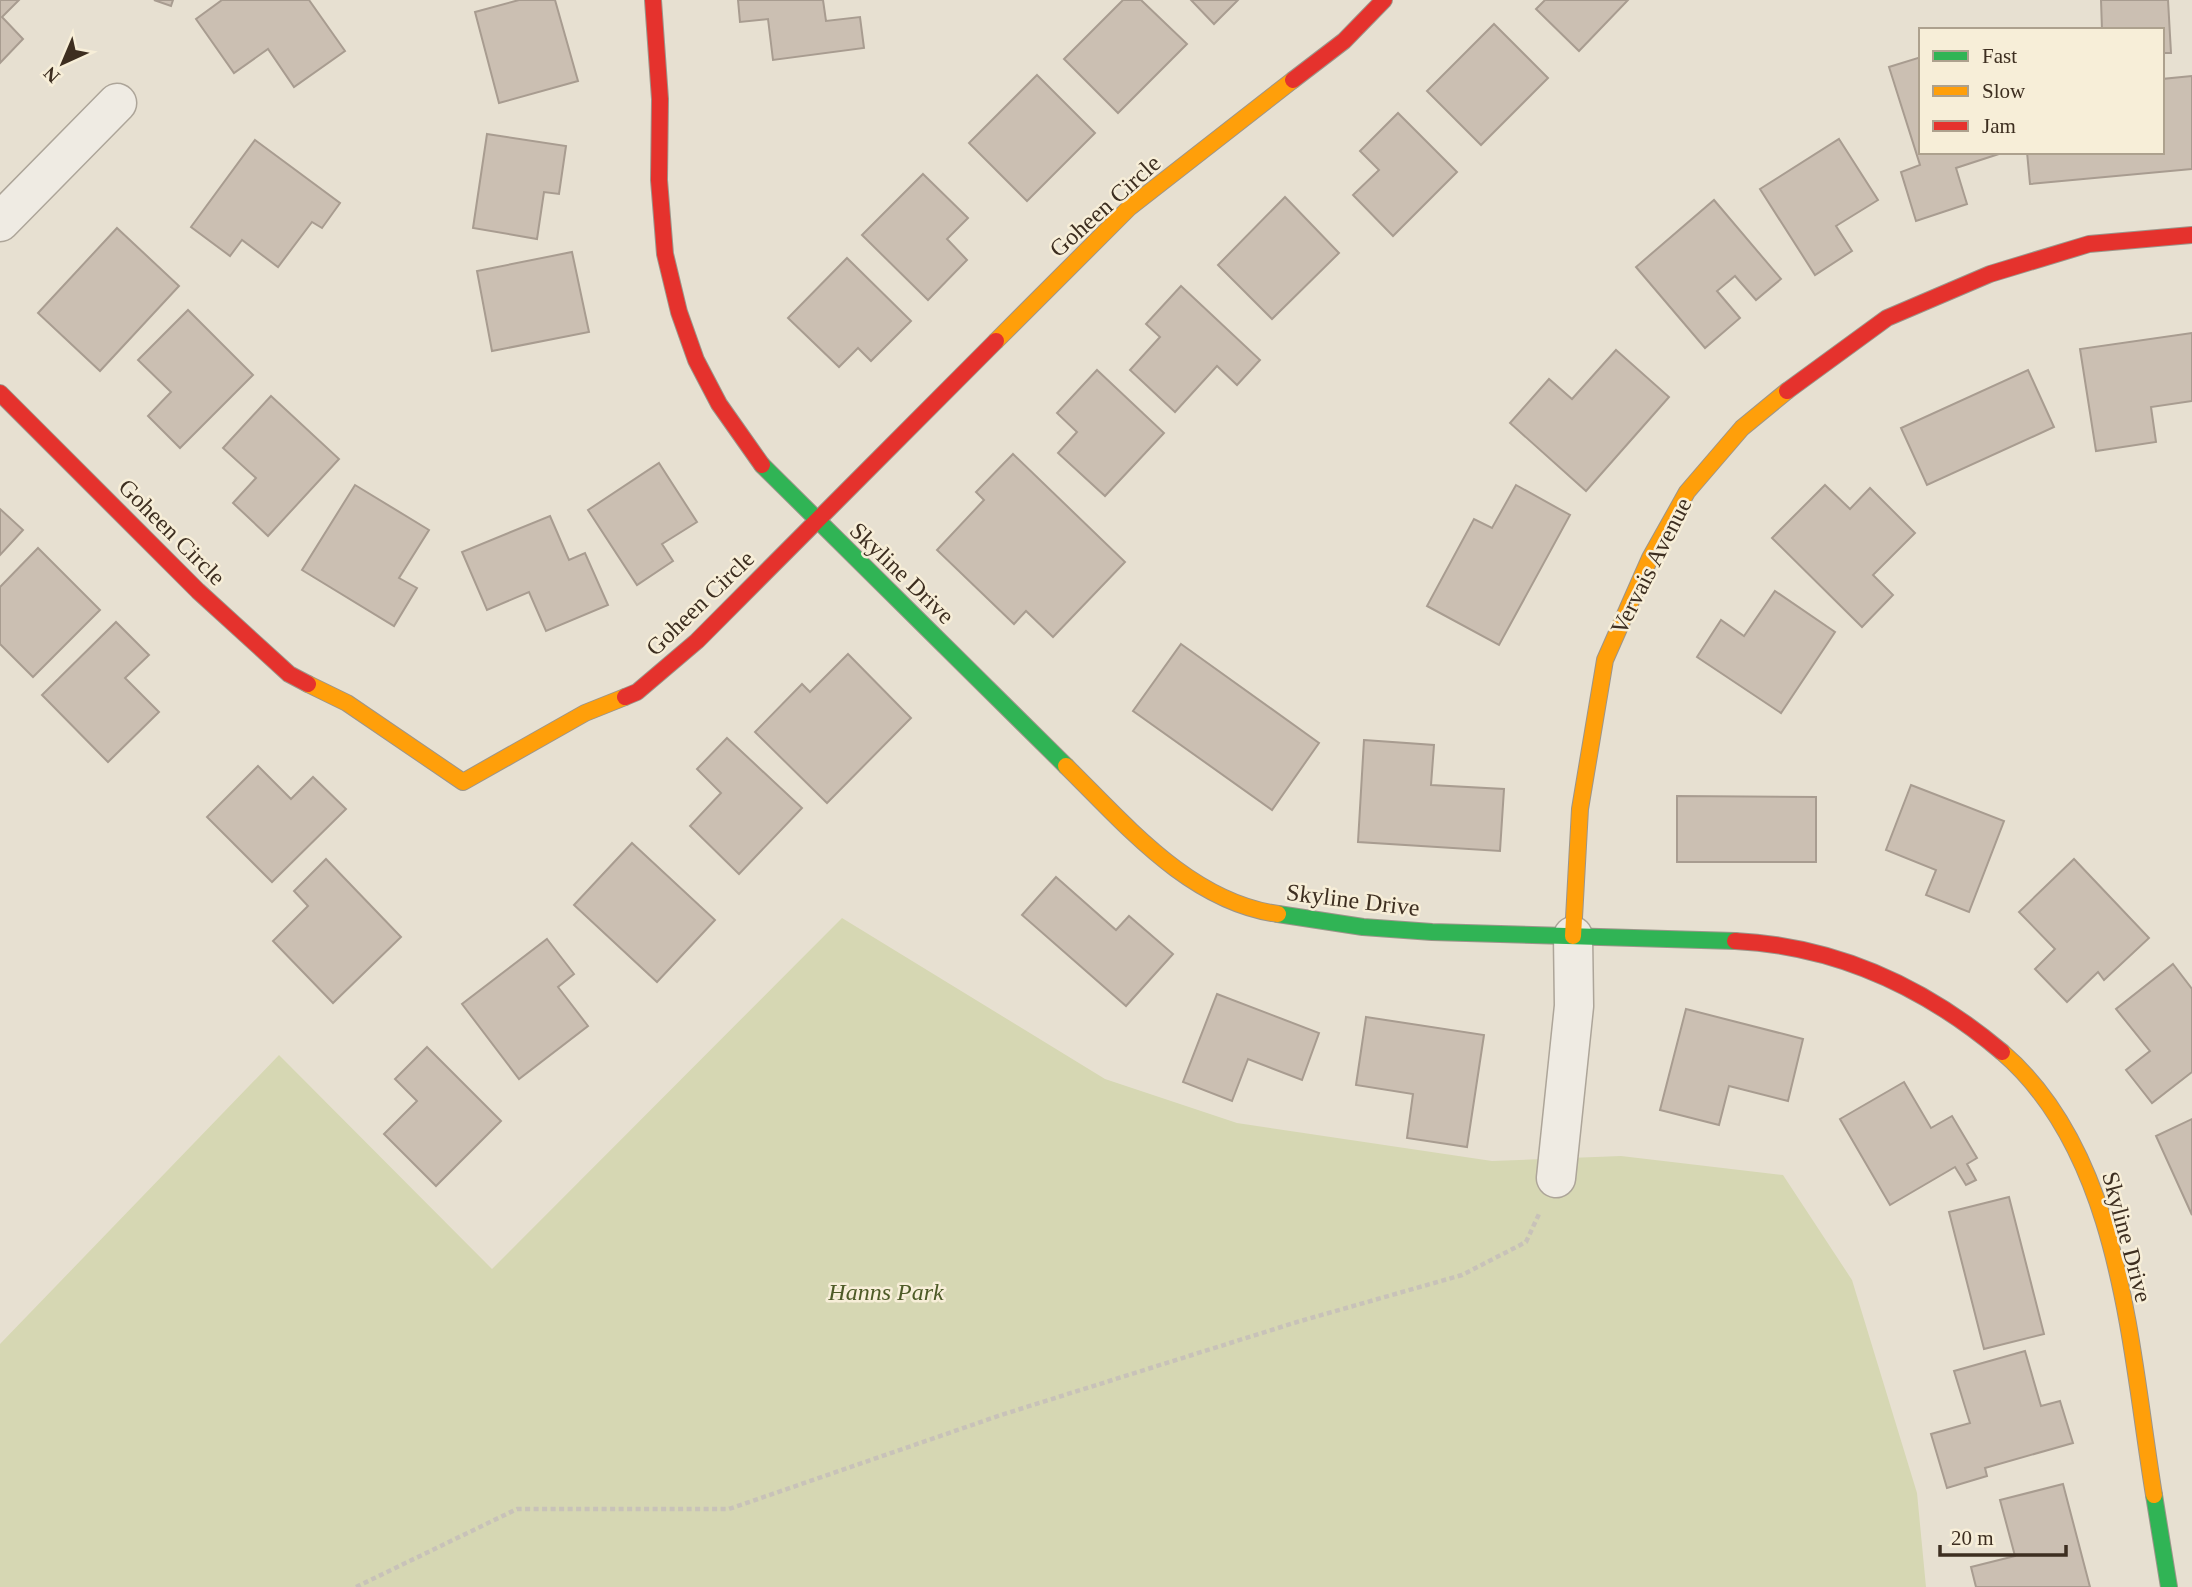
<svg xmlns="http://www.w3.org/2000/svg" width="2192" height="1587" font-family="Georgia,serif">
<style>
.green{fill:#d6d7b3}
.building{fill:#cbbfb2;stroke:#a89c90;stroke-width:2}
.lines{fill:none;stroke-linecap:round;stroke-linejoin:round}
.street-casing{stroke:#ada599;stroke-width:41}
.fast-casing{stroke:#9c958a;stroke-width:18}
.slow-casing{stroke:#9c958a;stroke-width:18}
.jam-casing{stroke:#9c958a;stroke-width:18}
.path{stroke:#c8c2b9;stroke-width:4.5;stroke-dasharray:5 3.5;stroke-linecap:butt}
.street{stroke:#efebe3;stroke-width:38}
.fast{stroke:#30b455;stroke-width:16}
.slow{stroke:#ff9f0a;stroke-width:16}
.jam{stroke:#e5322d;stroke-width:16}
.labels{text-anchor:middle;stroke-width:5;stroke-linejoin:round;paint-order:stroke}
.street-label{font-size:24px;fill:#3d2e20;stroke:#f7eed8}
.park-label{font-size:24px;font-style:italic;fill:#4d5a26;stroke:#f7eed8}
</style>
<rect width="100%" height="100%" fill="#e7e0d1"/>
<polygon class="green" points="842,918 1105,1079 1237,1123 1492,1161 1621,1156 1783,1175 1852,1280 1917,1493 1926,1587 0,1587 0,1344 279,1055 492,1269"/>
<g class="building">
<polygon points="0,0 19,0 2,17 23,39 0,63"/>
<polygon points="154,0 173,0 171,6"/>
<polygon points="222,0 309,0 345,51 294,87 268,49 234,73 196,19"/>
<polygon points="519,0 555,0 578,81 499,103 475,12"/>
<polygon points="738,0 823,0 826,21 860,17 864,48 773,60 768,19 740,22"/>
<polygon points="1123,0 1141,0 1187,44 1118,113 1064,59"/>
<polygon points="1191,0 1238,0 1214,24"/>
<polygon points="1545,0 1628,0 1579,51 1536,9"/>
<polygon points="2101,0 2168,0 2171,53 2162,53 2162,30 2102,30"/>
<polygon points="1494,24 1548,78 1481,145 1427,91"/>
<polygon points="1921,57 1921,152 2005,152 1956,168 1967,204 1916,221 1901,172 1920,165 1889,67"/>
<polygon points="1037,75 1095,133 1027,201 969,143"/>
<polygon points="2192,76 2192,169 2030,184 2027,152 2162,152 2162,79"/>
<polygon points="1398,113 1457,172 1393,236 1353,195 1379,170 1360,151"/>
<polygon points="487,134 566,146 559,194 544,192 537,239 473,228"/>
<polygon points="1839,139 1878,200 1836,226 1852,251 1815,275 1760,189"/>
<polygon points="255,140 340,203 322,228 312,222 278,267 242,240 230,256 191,227"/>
<polygon points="923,174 968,218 947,239 967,260 928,300 862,235"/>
<polygon points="1285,197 1339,253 1272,319 1218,265"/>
<polygon points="1714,200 1781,279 1756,300 1735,276 1717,291 1740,318 1705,348 1636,267"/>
<polygon points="117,228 179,286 100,371 38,313"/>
<polygon points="572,252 589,332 492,351 477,271"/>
<polygon points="847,258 911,321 871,361 858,348 839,367 788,318"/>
<polygon points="1181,286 1260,360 1237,385 1217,366 1175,412 1130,370 1160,337 1146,324"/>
<polygon points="188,310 253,375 180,448 148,416 171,392 138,360"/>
<polygon points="2192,333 2192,401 2151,407 2156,442 2096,451 2080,349"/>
<polygon points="1616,350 1669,397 1586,491 1510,423 1549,379 1572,399"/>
<polygon points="1097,370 1164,433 1105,496 1058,453 1077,432 1057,413"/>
<polygon points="2028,370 2054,427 1927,485 1901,428"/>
<polygon points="271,396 339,459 268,536 233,503 256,478 223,448"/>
<polygon points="1013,454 1125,562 1053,637 1026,611 1014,624 937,550 984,500 976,492"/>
<polygon points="659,463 697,522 662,544 673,561 637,585 588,510"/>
<polygon points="355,485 429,530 399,578 417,588 394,626 302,570"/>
<polygon points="1516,485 1570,515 1499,645 1427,606 1474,519 1492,528"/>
<polygon points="1825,485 1850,509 1870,488 1915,533 1873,575 1893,595 1862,627 1772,538"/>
<polygon points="0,509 23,530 0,555"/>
<polygon points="550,516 569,560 585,553 608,605 546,631 529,592 487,610 462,552"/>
<polygon points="38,548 100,610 33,677 0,644 0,587"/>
<polygon points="1775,591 1835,632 1781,713 1697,657 1721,620 1744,636"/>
<polygon points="116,622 149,655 125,678 159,712 108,762 42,695"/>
<polygon points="1181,644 1319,743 1272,810 1133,711"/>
<polygon points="848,654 911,718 827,803 755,732 802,684 810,692"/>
<polygon points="727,738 802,808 739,874 690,826 721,793 697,769"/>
<polygon points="1364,740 1434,745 1431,785 1504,789 1500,851 1358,842"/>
<polygon points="258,766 291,799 313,777 346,809 272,882 207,817"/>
<polygon points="1911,785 2004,821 1969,912 1926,895 1936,870 1886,850"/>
<polygon points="1677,796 1816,797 1816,862 1677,862"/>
<polygon points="632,843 715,920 657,982 574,905"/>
<polygon points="326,859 401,937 333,1003 273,941 308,906 294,891"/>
<polygon points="2074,859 2149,938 2104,980 2098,972 2067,1002 2035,969 2055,949 2019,912"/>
<polygon points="1056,877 1116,930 1129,916 1173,954 1126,1006 1022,915"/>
<polygon points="547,939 574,974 558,987 588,1026 519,1079 462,1004"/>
<polygon points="2173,964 2192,989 2192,1072 2152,1103 2126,1070 2150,1051 2116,1009"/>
<polygon points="1217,994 1319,1033 1302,1080 1248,1059 1232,1101 1183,1082"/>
<polygon points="1686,1009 1803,1039 1788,1101 1729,1086 1719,1125 1660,1110"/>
<polygon points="1366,1017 1484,1035 1467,1147 1407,1138 1413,1094 1356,1085"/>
<polygon points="427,1047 501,1121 436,1186 384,1134 417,1101 395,1079"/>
<polygon points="1904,1082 1931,1128 1952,1116 1977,1158 1967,1164 1976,1180 1966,1185 1955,1167 1890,1205 1840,1119"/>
<polygon points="2192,1119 2192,1215 2156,1136"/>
<polygon points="2009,1197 2044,1334 1984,1349 1949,1212"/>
<polygon points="2025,1351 2041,1406 2060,1401 2073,1443 1985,1468 1987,1476 1947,1488 1931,1434 1970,1423 1954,1371"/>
<polygon points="2063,1484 2090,1587 1976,1587 1971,1567 2015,1556 2000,1500"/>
</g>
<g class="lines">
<g class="street-casing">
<g id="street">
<polyline points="0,222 117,103"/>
<polyline points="1556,1178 1574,1006 1573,936"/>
</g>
</g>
<g class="fast-casing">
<g id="fast">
<polyline points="762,465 1066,766"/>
<polyline points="1278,914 1363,927 1432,932 1735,941"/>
<polyline points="2154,1495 2169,1587"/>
</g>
</g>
<g class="slow-casing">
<g id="slow">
<polyline points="996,341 1129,208 1293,80"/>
<polyline points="308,684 347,703 463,782 585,713 625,697"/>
<path d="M1066 766C1126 825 1190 902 1278 914"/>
<polyline points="1573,936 1580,809 1605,660 1650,558 1687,492 1742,428 1787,391"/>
<path d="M2002 1052C2122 1155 2130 1350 2154 1495"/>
</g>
</g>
<g class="jam-casing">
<g id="jam">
<polyline points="653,0 660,99 659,180 665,254 679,312 696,360 719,404 762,465"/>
<polyline points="1293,80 1344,41 1384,0"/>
<polyline points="1787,391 1887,318 1990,274 2089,244 2192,235"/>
<polyline points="0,393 198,591 289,674 308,684"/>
<polyline points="625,697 637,692 697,641 996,341"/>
<path d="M1735 941C1837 946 1925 987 2002 1052"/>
</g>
</g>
<polyline class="path" points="356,1587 517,1509 729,1509 1001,1415 1297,1322 1462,1275 1526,1242 1539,1214"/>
<use href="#street" class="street"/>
<use href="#fast" class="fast"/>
<use href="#slow" class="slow"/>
<use href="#jam" class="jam"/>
</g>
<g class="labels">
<g class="street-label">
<text transform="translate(1105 206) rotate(-42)" y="8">Goheen Circle</text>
<text transform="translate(172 532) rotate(45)" y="8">Goheen Circle</text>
<text transform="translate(1651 566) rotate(-63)" y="8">Vervais Avenue</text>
<text transform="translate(902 573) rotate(44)" y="8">Skyline Drive</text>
<text transform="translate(700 603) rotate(-44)" y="8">Goheen Circle</text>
<text transform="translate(1353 900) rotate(7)" y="8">Skyline Drive</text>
<text transform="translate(2127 1237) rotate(75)" y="8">Skyline Drive</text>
</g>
<g class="park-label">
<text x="886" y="1300">Hanns Park</text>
</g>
</g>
<rect x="1919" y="28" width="245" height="126" fill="#f7eed8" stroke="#ada18e" stroke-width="2"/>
<rect x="1933" y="51" width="35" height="10" fill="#30b455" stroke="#ada18e" stroke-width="2"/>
<text x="1982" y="63" font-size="21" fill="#3d2e20">Fast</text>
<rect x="1933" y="86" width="35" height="10" fill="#ff9f0a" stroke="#ada18e" stroke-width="2"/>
<text x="1982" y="98" font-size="21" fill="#3d2e20">Slow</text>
<rect x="1933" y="121" width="35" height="10" fill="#e5322d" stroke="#ada18e" stroke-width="2"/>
<text x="1982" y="133" font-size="21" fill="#3d2e20">Jam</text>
<g transform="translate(63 63) rotate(224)" stroke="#f7eed8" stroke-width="5" paint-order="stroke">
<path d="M0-5L12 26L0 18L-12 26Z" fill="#3d2e20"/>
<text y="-10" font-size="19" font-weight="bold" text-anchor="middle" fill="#3d2e20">N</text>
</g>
<path d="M1940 1545v10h126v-10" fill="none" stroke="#3d2e20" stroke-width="3.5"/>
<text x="1951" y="1545" font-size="21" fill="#3d2e20" stroke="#f7eed8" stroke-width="5" paint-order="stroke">20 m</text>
</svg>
